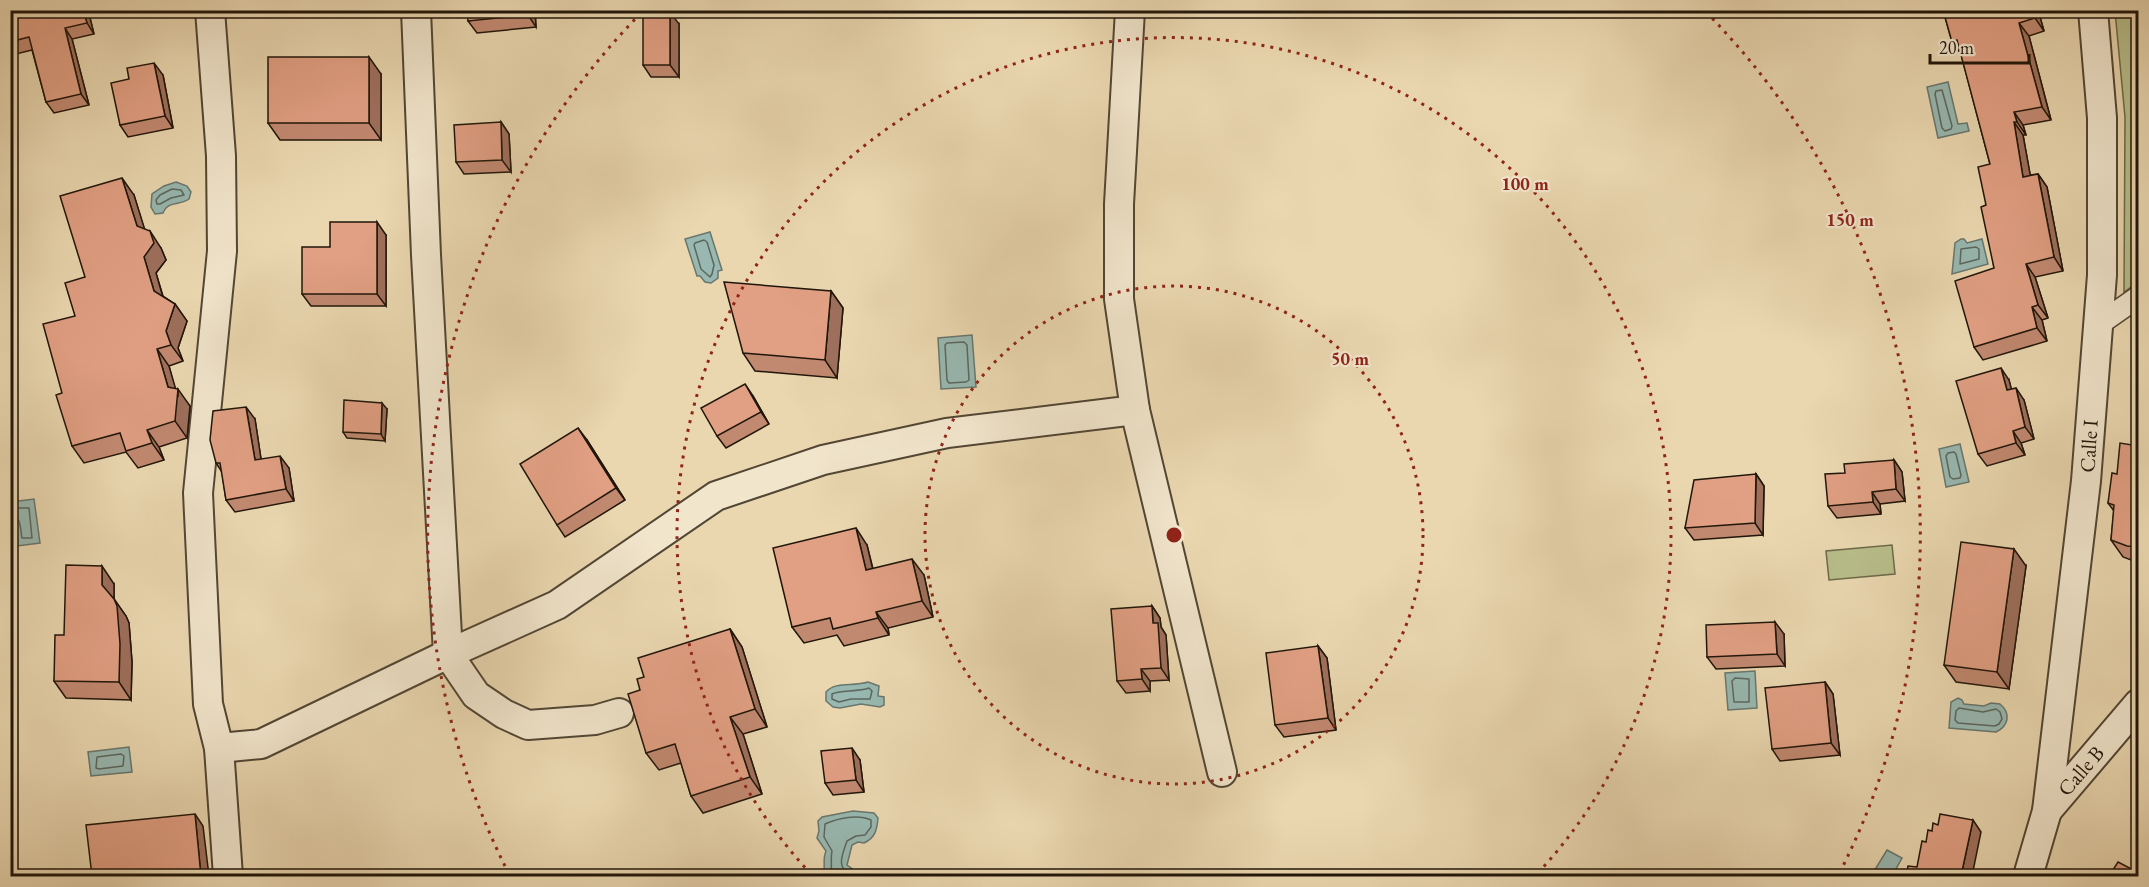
<svg xmlns="http://www.w3.org/2000/svg" width="2149" height="887" font-family="'EB Garamond',serif">
<style>
.green{fill:#b8be8a;stroke:#6c6a4a;stroke-width:1.5}
.water{fill:#98b8b1;stroke:#68776e;stroke-width:1.5}
.lines{fill:none;stroke-linecap:round;stroke-linejoin:round}
.shore{stroke:#5c675e;stroke-width:1.5}
.pedestrian-casing{stroke:#524634;stroke-width:24}
.minor-casing{stroke:#524634;stroke-width:32}
.pedestrian{stroke:#f1e5cc;stroke-width:21}
.minor{stroke:#f1e5cc;stroke-width:28}
.wall{fill:#c28971;stroke:#20160a;stroke-width:1.5}
.shaded-wall{fill:#9e6f5c;stroke:#20160a;stroke-width:1.5}
.building{fill:#e19f83;stroke:#20160a;stroke-width:1.5}
.ring{fill:none;stroke:#8f2418;stroke-width:3;stroke-dasharray:3 6}
.labels{text-anchor:middle;stroke-width:4.5;stroke-linejoin:round;paint-order:stroke}
.street-label{font-size:21px;fill:#20160a;stroke:#f1e5cc}
.centre{fill:#8f2418;stroke:#f1e5cc;stroke-width:3}
.ring-label{font-size:18px;text-anchor:middle;font-weight:bold;fill:#8f2418;stroke:#f1e5cc;stroke-width:4.5;stroke-linejoin:round;paint-order:stroke}
</style>
<rect width="100%" height="100%" fill="#ead7b0"/>
<filter id="stains"><feTurbulence type="fractalNoise" baseFrequency=".00333" numOctaves="4"/><feColorMatrix values="0 0 0 0 .2 0 0 0 0 .09 0 0 0 0 .02 0 0 0 .5 -.17"/></filter>
<radialGradient id="worn" r=".72"><stop offset=".6" stop-color="#630" stop-opacity="0"/><stop offset="1" stop-color="#630" stop-opacity=".3"/></radialGradient>
<g class="green">
<polygon points="2115,11 2138,11 2138,282 2124,292 2125,117"/>
<polygon points="1892,545 1895,574 1829,580 1826,551"/>
</g>
<g class="water">
<polygon points="1948,82 1958,124 1967,123 1969,131 1938,138 1927,87"/>
<path d="M176 182 187 186 191 192 189 199C180 206 168 200 163 213L155 214 151 207 152 194 164 186Z"/>
<polygon points="710,232 722,270 718,271 718,278 711,283 705,282 700,276 697,276 685,239"/>
<polygon points="1961,239 1964,239 1967,243 1982,239 1988,264 1952,274 1955,243"/>
<polygon points="972,335 976,387 941,389 938,338"/>
<polygon points="1960,444 1969,482 1946,487 1939,449"/>
<polygon points="34,499 40,543 17,546 11,502"/>
<polygon points="1755,671 1757,708 1728,710 1725,673"/>
<path d="M868 682 879 686 878 696 884 697V705L880 707 861 704 840 708 833 707 826 701V692C835 681 853 687 868 682Z"/>
<path d="M1958 698 1962 700 1964 704 1984 706 1991 703 2000 704C2011 713 2009 726 1996 732L1949 728 1951 702Z"/>
<polygon points="129,747 132,772 91,776 88,752"/>
<path d="M853 811 874 813 878 818C877 830 875 838 864 843L858 842 852 845 847 865 857 872 871 876H823C826 867 822 860 826 851L817 838 819 831 818 821 822 817Z"/>
<polygon points="1887,850 1902,858 1892,876 1871,876"/>
</g>
<g class="lines">
<g class="shore">
<polygon points="1942,90 1952,126 1951,129 1945,131 1942,128 1935,94 1936,91"/>
<polygon points="172,189 181,190 184,195 171,198 160,204 157,204 156,200 160,195"/>
<polygon points="704,240 707,242 714,265 712,274 710,277 701,269 694,245 695,243"/>
<polygon points="1976,247 1979,249 1979,259 1960,264 1961,249"/>
<polygon points="964,342 967,345 969,380 966,382 949,383 947,380 945,345 947,343"/>
<polygon points="1954,452 1956,454 1961,475 1960,478 1953,479 1950,477 1946,456 1948,453"/>
<path d="M10 508H29L32 538H22C20 529 22 516 10 515"/>
<polygon points="1735,678 1749,679 1749,702 1734,702 1732,681"/>
<path d="M869 688 872 691 870 699H851L839 702 832 699V694C839 690 858 692 869 688Z"/>
<polygon points="1959,708 1983,712 1996,709 2000,712 2002,719 1999,724 1995,726 1958,723 1955,720 1956,711"/>
<polygon points="121,754 124,756 123,766 99,769 96,768 97,757"/>
<path d="M830 876C833 867 830 860 832 851L824 837 825 824C838 818 858 814 871 820V827L865 835 856 836 847 841C842 856 835 868 853 876"/>
</g>
<g class="pedestrian-casing">
<polyline id="pedestrian" points="2098,325 2138,297"/>
</g>
<g class="minor-casing">
<g id="minor">
<polyline points="210,10 221,156 222,251 198,493 208,704 219,748 261,744 448,654 476,695 504,714 528,725 595,720 619,713"/>
<polyline points="416,10 426,255 448,654 557,605 716,496 823,460 947,433 1135,410 1119,299 1119,204 1130,10"/>
<polyline points="1135,410 1222,772"/>
<polyline points="219,748 228,876"/>
<polyline points="2047,811 2138,704"/>
<polyline points="2028,876 2047,811 2086,481 2102,275 2102,118 2093,10"/>
</g>
</g>
<use href="#pedestrian" class="pedestrian"/>
<use href="#minor" class="minor"/>
</g>
<g class="wall">
<polygon points="10,10 88,10 94,34 72,39 89,105 54,113 46,102 32,50 12,55 10,53"/>
<polygon points="535,10 536,27 477,33 468,21"/>
<polygon points="1943,10 2038,10 2044,31 2029,36 2051,120 2023,125 2026,135 2023,135 2030,175 2038,174 2047,187 2063,271 2035,277 2048,318 2042,320 2047,341 1983,360 1974,347 1994,268 1986,205 1990,164 1961,54 1952,42"/>
<polygon points="679,24 679,77 651,77 643,65"/>
<polygon points="381,74 381,140 280,140 268,123"/>
<polygon points="163,75 173,128 128,137 120,125 129,79"/>
<polygon points="501,122 509,134 511,172 464,174 456,162"/>
<polygon points="134,195 144,229 161,248 166,260 156,273 163,296 175,304 187,321 178,348 183,361 169,366 175,389 190,406 187,438 159,447 164,460 138,468 126,452 84,463 72,446 62,393 75,316 85,277"/>
<polygon points="386,235 386,306 311,306 302,294 330,247"/>
<polygon points="831,291 843,308 837,378 755,371 743,353"/>
<polygon points="2009,380 2011,389 2024,400 2034,439 2021,443 2025,455 1987,466 1978,454"/>
<polygon points="753,396 769,424 726,448 717,436"/>
<polygon points="387,409 385,441 347,438 343,432"/>
<polygon points="255,419 261,459 289,468 294,501 235,512 226,500 222,472 216,463"/>
<polygon points="2139,437 2139,563 2123,557 2111,540 2114,511 2108,503 2117,474 2132,445"/>
<polygon points="587,440 625,500 565,537 557,525"/>
<polygon points="1894,460 1902,472 1905,501 1880,504 1881,514 1837,518 1828,506 1845,473"/>
<polygon points="1756,474 1764,486 1763,535 1694,540 1685,528"/>
<polygon points="867,545 873,569 924,575 933,617 888,628 889,635 844,646 837,635 804,643 792,627"/>
<polygon points="2026,566 2009,689 1956,682 1944,665"/>
<polygon points="114,584 114,599 126,616 129,623 132,662 131,700 66,698 54,681 64,635"/>
<polygon points="1152,606 1160,618 1161,627 1166,635 1169,680 1150,681 1150,691 1126,693 1117,681"/>
<polygon points="730,629 742,647 767,727 743,734 762,794 703,813 691,796 681,763 659,770 646,753 640,690 644,677"/>
<polygon points="1784,634 1785,666 1716,669 1707,657"/>
<polygon points="1318,646 1327,658 1336,730 1284,737 1275,725"/>
<polygon points="1825,682 1833,694 1840,755 1780,761 1772,749"/>
<polygon points="860,760 864,792 833,795 825,783"/>
</g>
<g class="shaded-wall">
<polygon points="83,10 88,10 94,34 87,23"/>
<polygon points="528,10 535,10 536,27 528,15"/>
<polygon points="2033,10 2038,10 2044,31 2035,18"/>
<polygon points="670,12 679,24 679,77 670,65"/>
<polygon points="2019,23 2029,36 2051,120 2042,107"/>
<polygon points="65,28 72,39 89,105 81,94"/>
<polygon points="369,57 381,74 381,140 369,123"/>
<polygon points="154,63 163,75 173,128 165,116"/>
<polygon points="2014,112 2023,125 2026,135 2017,122"/>
<polygon points="501,122 509,134 511,172 502,160"/>
<polygon points="2014,122 2023,135 2033,190 2023,177"/>
<polygon points="2038,174 2047,187 2063,271 2054,257"/>
<polygon points="122,178 134,195 149,243 137,226"/>
<polygon points="377,222 386,235 386,306 377,294"/>
<polygon points="150,231 161,248 166,260 156,273 166,308 154,291 144,257"/>
<polygon points="2026,264 2035,277 2048,318 2038,305"/>
<polygon points="831,291 843,308 837,378 825,360"/>
<polygon points="175,304 187,321 178,348 183,361 171,345 166,331"/>
<polygon points="2032,307 2042,320 2047,341 2037,328"/>
<polygon points="157,349 169,366 178,397 178,389 190,406 187,438 175,421 168,387"/>
<polygon points="2001,368 2009,380 2015,402 2007,390"/>
<polygon points="745,384 753,396 769,424 761,412"/>
<polygon points="2016,388 2024,400 2034,439 2025,427"/>
<polygon points="382,403 387,409 385,441 381,434"/>
<polygon points="246,407 255,419 263,472 255,460"/>
<polygon points="578,428 587,440 625,500 616,488"/>
<polygon points="147,430 159,447 164,460 152,443"/>
<polygon points="2013,431 2021,443 2025,455 2016,443"/>
<polygon points="280,456 289,468 294,501 286,489"/>
<polygon points="1894,460 1902,472 1905,501 1896,489"/>
<polygon points="1756,474 1764,486 1763,535 1755,523"/>
<polygon points="1872,492 1880,504 1881,514 1873,502"/>
<polygon points="856,528 867,545 877,587 866,570"/>
<polygon points="2014,549 2026,566 2009,689 1997,672"/>
<polygon points="912,559 924,575 933,617 922,601"/>
<polygon points="102,566 114,584 114,603 102,585"/>
<polygon points="114,599 126,616 129,623 132,662 131,700 119,682"/>
<polygon points="1152,606 1160,618 1161,627 1166,635 1169,680 1161,668 1153,623"/>
<polygon points="876,612 888,628 889,635 878,618"/>
<polygon points="1775,622 1784,634 1785,666 1777,654"/>
<polygon points="730,629 742,647 767,727 755,709"/>
<polygon points="1318,646 1327,658 1336,730 1328,718"/>
<polygon points="1141,669 1150,681 1150,691 1142,679"/>
<polygon points="1825,682 1833,694 1840,755 1831,743"/>
<polygon points="730,717 743,734 762,794 750,777"/>
<polygon points="852,748 860,760 864,792 856,780"/>
<polygon points="195,814 203,826 209,876 201,876"/>
<polygon points="1973,820 1981,832 1972,876 1961,876"/>
</g>
<g class="building">
<polygon points="10,10 83,10 87,23 65,28 81,94 46,102 29,37 10,42"/>
<polygon points="467,10 528,10 528,15 468,21"/>
<polygon points="1943,10 2033,10 2035,18 2019,23 2042,107 2014,112 2017,122 2014,122 2023,177 2038,174 2054,257 2026,264 2038,305 2032,307 2037,328 1974,347 1955,281 1994,268 1981,207 1986,205 1978,167 1990,164 1957,40 1952,42"/>
<rect x="643" y="12" width="27" height="53"/>
<rect x="268" y="57" width="101" height="66"/>
<polygon points="154,63 165,116 120,125 111,83 129,79 127,68"/>
<polygon points="501,122 502,160 456,162 454,125"/>
<polygon points="122,178 137,226 150,231 154,243 144,257 154,291 175,304 166,331 171,345 157,349 168,387 178,389 175,421 147,430 152,443 126,451 120,433 72,446 56,395 62,393 43,324 75,316 65,283 85,277 60,196"/>
<polygon points="330,222 377,222 377,294 302,294 302,247 330,247"/>
<polygon points="724,282 831,291 825,360 743,353"/>
<polygon points="2001,368 2007,390 2016,388 2025,427 2013,431 2016,443 1978,454 1956,381"/>
<polygon points="745,384 761,412 717,436 701,408"/>
<polygon points="344,400 382,403 381,434 343,432"/>
<polygon points="246,407 255,460 280,456 286,489 226,500 220,463 216,463 210,440 213,411"/>
<polygon points="578,428 616,488 557,525 520,464"/>
<polygon points="2139,437 2139,547 2127,546 2111,540 2114,505 2108,503 2112,473 2117,474 2120,443 2132,445"/>
<polygon points="1894,460 1896,489 1872,492 1873,502 1828,506 1825,474 1845,473 1844,464"/>
<polygon points="1756,474 1755,523 1685,528 1694,480"/>
<polygon points="856,528 866,570 912,559 922,601 876,612 878,618 833,629 830,618 792,627 773,548"/>
<polygon points="1961,542 2014,549 1997,672 1944,665"/>
<polygon points="66,565 102,566 102,585 114,599 117,606 120,644 119,682 54,681 55,635 64,635"/>
<polygon points="1152,606 1153,623 1158,623 1161,668 1141,669 1142,679 1117,681 1111,609"/>
<polygon points="1775,622 1777,654 1707,657 1706,625"/>
<polygon points="730,629 755,709 730,717 750,777 691,796 675,744 646,753 628,694 640,690 637,679 644,677 638,658"/>
<polygon points="1318,646 1328,718 1275,725 1266,653"/>
<polygon points="1825,682 1831,743 1772,749 1765,688"/>
<polygon points="852,748 856,780 825,783 821,751"/>
<polygon points="195,814 201,876 92,876 86,825"/>
<polygon points="1940,814 1973,820 1961,876 1906,876 1908,866 1917,867 1922,841 1926,842 1928,830 1932,831 1933,823 1938,825"/>
<polygon points="2118,862 2139,873 2139,876 2109,876"/>
</g>
<g class="ring">
<circle cx="1174" cy="535" r="249"/>
<path d="M811 874A497 497 0 1 1 1537 874"/>
<path d="M509 874A746 746 0 0 1 642 12M1706 12A746 746 0 0 1 1839 874"/>
</g>
<g class="labels">
<g class="street-label">
<text transform="translate(2089 446) rotate(-86)" y="7">Calle I</text>
<text transform="translate(2081 771) rotate(-49)" y="7">Calle B</text>
</g>
</g>
<circle cx="1174" cy="535" r="9" class="centre"/>
<g class="ring-label">
<text x="1525" y="190">100 m</text>
<text x="1850" y="226">150 m</text>
<text x="1350" y="365">50 m</text>
</g>
<rect width="2149" height="887" fill="none" stroke="#ead7b0" stroke-width="36"/>
<rect x="12" y="12" width="2125" height="863" fill="none" stroke="#20160a" stroke-width="3"/>
<rect x="18" y="18" width="2113" height="851" fill="none" stroke="#20160a" stroke-width="1.5"/>
<path d="M1930 54v9h99v-9" fill="none" stroke="#20160a" stroke-width="3"/>
<text x="1939" y="54" font-size="18" fill="#20160a" stroke="#f1e5cc" stroke-width="4.5" paint-order="stroke">20 m</text>
<rect width="100%" height="100%" filter="url(#stains)"/>
<rect width="100%" height="100%" fill="url(#worn)"/>
</svg>
